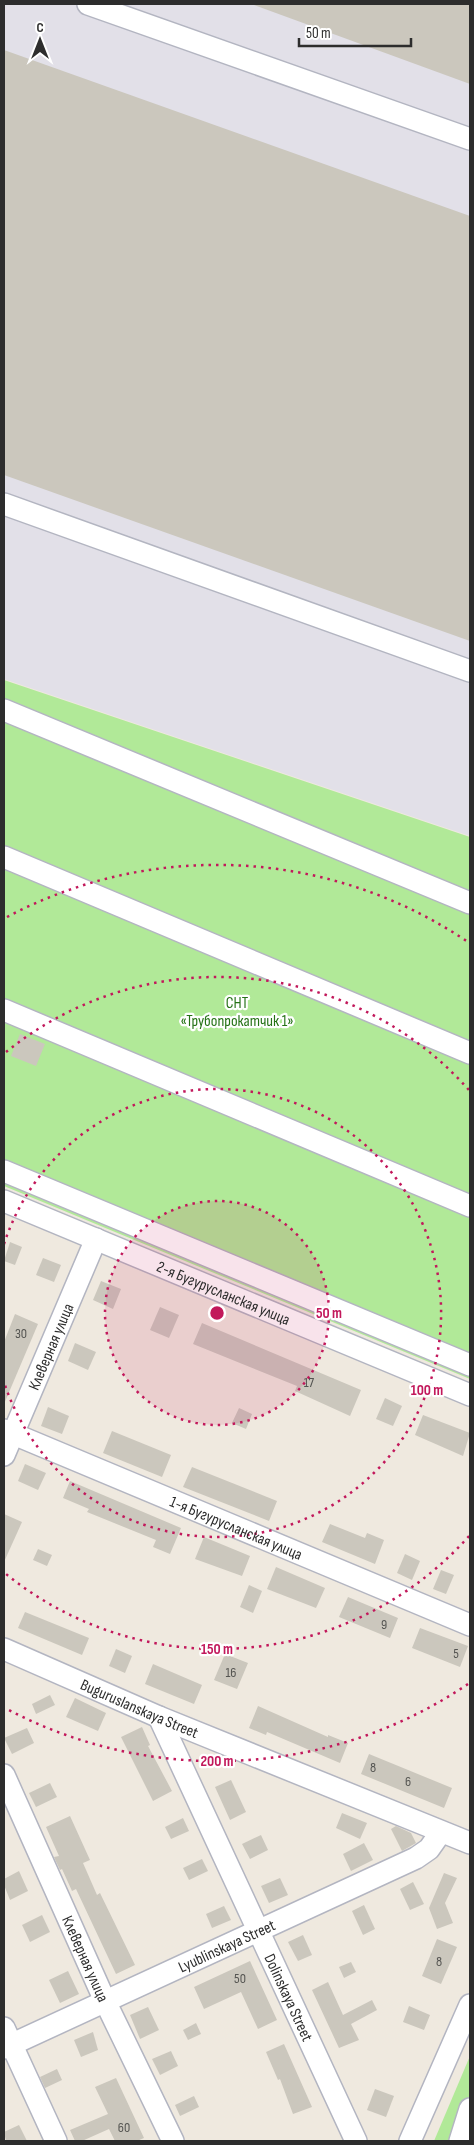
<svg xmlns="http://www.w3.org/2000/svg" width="474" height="2145" font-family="'Sofia Sans Condensed',sans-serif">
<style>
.industrial{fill:#e2e0e8}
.green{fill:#b1e998}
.building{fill:#cbc7bd}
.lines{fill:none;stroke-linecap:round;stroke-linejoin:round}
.minor-casing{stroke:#b3b5c1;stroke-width:24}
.minor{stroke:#fff;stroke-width:21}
.ring{fill:none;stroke:#c2185b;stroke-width:2.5;stroke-dasharray:2.5 5}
.labels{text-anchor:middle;stroke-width:4.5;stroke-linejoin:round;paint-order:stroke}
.number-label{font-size:14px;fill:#545451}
.park-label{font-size:16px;fill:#257216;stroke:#fff}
.street-label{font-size:16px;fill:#2d2d2d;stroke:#fff}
.centre{fill:#c2185b;stroke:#fff;stroke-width:2.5}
.ring-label{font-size:15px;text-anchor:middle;font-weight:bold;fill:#c2185b;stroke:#fff;stroke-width:4.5;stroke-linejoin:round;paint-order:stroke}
</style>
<rect width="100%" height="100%" fill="#efe9df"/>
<polygon class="industrial" points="4,4 470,4 470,836 4,679"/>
<g class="green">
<polygon points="4,680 470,837 470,1379 4,1186"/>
<polygon points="470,2056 470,2141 434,2141"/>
</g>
<g class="building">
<polygon points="254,4 470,4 470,84 254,5"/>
<polygon points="4,50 470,216 470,641 4,475"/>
<polygon points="20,1034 45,1044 36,1066 11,1056"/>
<polygon points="10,1242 22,1247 15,1265 4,1261"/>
<polygon points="43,1258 61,1265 54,1282 36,1275"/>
<polygon points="101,1281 121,1289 113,1309 93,1300"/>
<polygon points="160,1307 179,1315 169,1338 150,1330"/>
<polygon points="15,1314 38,1324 4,1404 4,1342"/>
<polygon points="202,1323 361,1390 350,1416 295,1391 297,1386 193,1344"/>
<polygon points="75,1343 96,1352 88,1370 68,1361"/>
<polygon points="385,1398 402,1406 393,1426 376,1419"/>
<polygon points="48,1407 69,1416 62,1434 41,1426"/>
<polygon points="239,1408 252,1414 246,1429 232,1423"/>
<polygon points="423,1415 470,1433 463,1456 415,1435"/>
<polygon points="112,1431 171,1455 162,1477 103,1453"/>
<polygon points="25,1464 46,1473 38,1490 18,1481"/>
<polygon points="192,1467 277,1501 269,1521 183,1487"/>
<polygon points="70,1481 181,1528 170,1554 153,1547 156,1540 87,1512 89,1509 63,1498"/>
<polygon points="4,1514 22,1522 4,1562"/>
<polygon points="330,1524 365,1538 367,1533 384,1540 375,1564 322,1542"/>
<polygon points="204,1537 250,1556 242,1576 195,1559"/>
<polygon points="38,1549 52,1555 47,1566 33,1560"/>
<polygon points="405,1554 420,1561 412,1580 397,1573"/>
<polygon points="276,1567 325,1588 316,1608 267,1589"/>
<polygon points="441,1570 454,1575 446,1594 433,1589"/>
<polygon points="249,1585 262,1591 253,1613 240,1607"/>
<polygon points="348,1597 398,1618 390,1638 339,1617"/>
<polygon points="25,1612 89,1638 82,1655 18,1628"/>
<polygon points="420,1628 468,1646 460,1667 412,1648"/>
<polygon points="116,1649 132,1656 125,1673 109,1666"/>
<polygon points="225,1654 248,1663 237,1689 214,1680"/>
<polygon points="153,1664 202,1685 194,1704 145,1684"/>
<polygon points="50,1695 55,1705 36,1714 32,1704"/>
<polygon points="75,1698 106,1713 98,1731 66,1717"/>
<polygon points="258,1706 328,1737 328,1735 348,1743 340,1763 267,1732 266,1735 249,1728"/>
<polygon points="142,1727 150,1745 148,1746 172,1791 153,1801 121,1737"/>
<polygon points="27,1728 34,1743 12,1754 4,1738"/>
<polygon points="369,1754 452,1788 444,1808 361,1774"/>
<polygon points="231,1780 246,1812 230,1820 215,1787"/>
<polygon points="50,1783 57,1797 36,1807 29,1793"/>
<polygon points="342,1813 367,1823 360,1839 336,1828"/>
<polygon points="70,1816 90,1860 83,1863 97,1895 100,1893 135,1965 116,1974 76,1889 72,1891 62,1869 60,1870 54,1857 59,1856 46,1827"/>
<polygon points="183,1818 189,1831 171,1839 165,1827"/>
<polygon points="396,1826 411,1833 416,1843 402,1851 391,1829"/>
<polygon points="261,1835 268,1850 250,1859 242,1844"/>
<polygon points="364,1843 373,1860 351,1871 343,1854"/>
<polygon points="202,1859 208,1871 189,1880 183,1868"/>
<polygon points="19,1871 28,1891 10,1900 4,1885 4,1879"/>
<polygon points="444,1873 457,1878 445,1903 453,1923 437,1929 429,1908"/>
<polygon points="280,1878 288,1895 269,1903 261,1886"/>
<polygon points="413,1882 424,1904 410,1910 400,1889"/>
<polygon points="364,1905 375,1929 363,1935 352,1911"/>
<polygon points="224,1906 231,1920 212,1928 206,1914"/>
<polygon points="42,1915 50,1932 30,1942 22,1925"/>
<polygon points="303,1935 312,1955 298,1961 288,1942"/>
<polygon points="437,1939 457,1947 441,1984 422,1976"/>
<polygon points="250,1961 277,2020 258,2029 241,1992 204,2009 194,1987"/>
<polygon points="351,1962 356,1972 344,1978 339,1967"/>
<polygon points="68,1971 79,1994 60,2003 49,1980"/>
<polygon points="328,1982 343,2015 372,2000 377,2010 351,2024 359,2040 339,2048 312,1990"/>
<polygon points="409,2006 430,2015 424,2030 403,2022"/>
<polygon points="148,2007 159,2030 140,2039 130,2015"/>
<polygon points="196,2023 201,2034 188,2040 183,2030"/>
<polygon points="93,2032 98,2050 81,2057 74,2040"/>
<polygon points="284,2044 312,2107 293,2114 280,2079 278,2080 266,2052"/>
<polygon points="171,2051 178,2066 160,2075 152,2059"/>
<polygon points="57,2069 62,2080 45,2088 40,2077"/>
<polygon points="116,2078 144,2138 137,2141 115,2141 109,2129 82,2141 75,2141 70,2130 108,2114 95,2087"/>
<polygon points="375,2089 394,2096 386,2117 367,2110"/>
<polygon points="194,2096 199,2107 180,2116 175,2105"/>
<polygon points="19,2125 27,2141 6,2141 4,2132"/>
</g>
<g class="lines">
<g class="minor-casing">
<g id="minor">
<polyline points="88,4 470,139"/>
<polyline points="4,504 470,671"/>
<polyline points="4,710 470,903"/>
<polyline points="4,857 470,1053"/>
<polyline points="4,1010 470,1206"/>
<polyline points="4,1171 470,1365"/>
<path id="s1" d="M4 1201 470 1395"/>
<path id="s2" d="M4 1430 470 1625"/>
<path id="s3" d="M4 1455 96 1239"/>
<path id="s4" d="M4 1649 159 1717 470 1843"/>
<path id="s5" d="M159 1717 356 2141"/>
<path id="s6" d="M4 1775 105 2001 173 2141"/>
<polyline points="4,2028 56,2141"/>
<path id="s7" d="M4 2048 416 1858 429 1849 441 1832"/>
<polyline points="410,2141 470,2005"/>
<polyline points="460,2141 470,2109"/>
</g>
</g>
<use href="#minor" class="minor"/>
</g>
<circle cx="217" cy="1313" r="112" fill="#c2185b" fill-opacity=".12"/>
<g class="ring">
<circle cx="217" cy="1313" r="112"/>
<path d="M4 1244A224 224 0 1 1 4 1382"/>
<path d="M469 1536A336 336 0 0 1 6 1574M6 1052A336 336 0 0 1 469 1090"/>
<path d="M468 1684A448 448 0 0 1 7 1709M7 917A448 448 0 0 1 468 942"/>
</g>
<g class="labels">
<g class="number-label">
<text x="21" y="1338">30</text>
<text x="309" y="1387">17</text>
<text x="384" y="1629">9</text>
<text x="456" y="1658">5</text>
<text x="231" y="1677">16</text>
<text x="373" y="1772">8</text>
<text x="408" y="1786">6</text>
<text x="439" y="1966">8</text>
<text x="240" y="1983">50</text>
<text x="124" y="2132">60</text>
</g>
<g class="park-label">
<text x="237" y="1008">СНТ<tspan x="237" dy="18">«Трубопрокатчик 1»</tspan></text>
</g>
<g class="street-label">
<text dy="6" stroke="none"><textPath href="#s1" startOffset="238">2-я Бугурусланская улица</textPath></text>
<text dy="6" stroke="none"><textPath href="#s3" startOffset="118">Клеверная улица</textPath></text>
<text dy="6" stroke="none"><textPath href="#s2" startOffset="252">1-я Бугурусланская улица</textPath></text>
<text dy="6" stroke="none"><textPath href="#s4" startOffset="148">Buguruslanskaya Street</textPath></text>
<text dy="6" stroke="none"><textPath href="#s7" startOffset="245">Lyublinskaya Street</textPath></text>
<text dy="6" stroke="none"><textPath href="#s6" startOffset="201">Клеверная улица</textPath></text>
<text dy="6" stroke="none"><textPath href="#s5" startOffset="309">Dolinskaya Street</textPath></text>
</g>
</g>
<circle cx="217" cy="1313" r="8" class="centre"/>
<g class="ring-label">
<text x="329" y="1318">50 m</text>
<text x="427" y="1395">100 m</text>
<text x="217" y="1654">150 m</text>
<text x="217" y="1766">200 m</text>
</g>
<rect width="474" height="2145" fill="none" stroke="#2d2d2d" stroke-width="10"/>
<g transform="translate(40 40)" stroke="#ffffff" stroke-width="4" paint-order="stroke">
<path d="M0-4L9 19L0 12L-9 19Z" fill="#2d2d2d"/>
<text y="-8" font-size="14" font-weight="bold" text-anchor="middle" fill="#2d2d2d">С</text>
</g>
<path d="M299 38v8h112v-8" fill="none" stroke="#2d2d2d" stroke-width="2.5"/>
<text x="306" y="38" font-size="15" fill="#2d2d2d" stroke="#ffffff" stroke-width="4" paint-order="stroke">50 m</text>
</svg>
